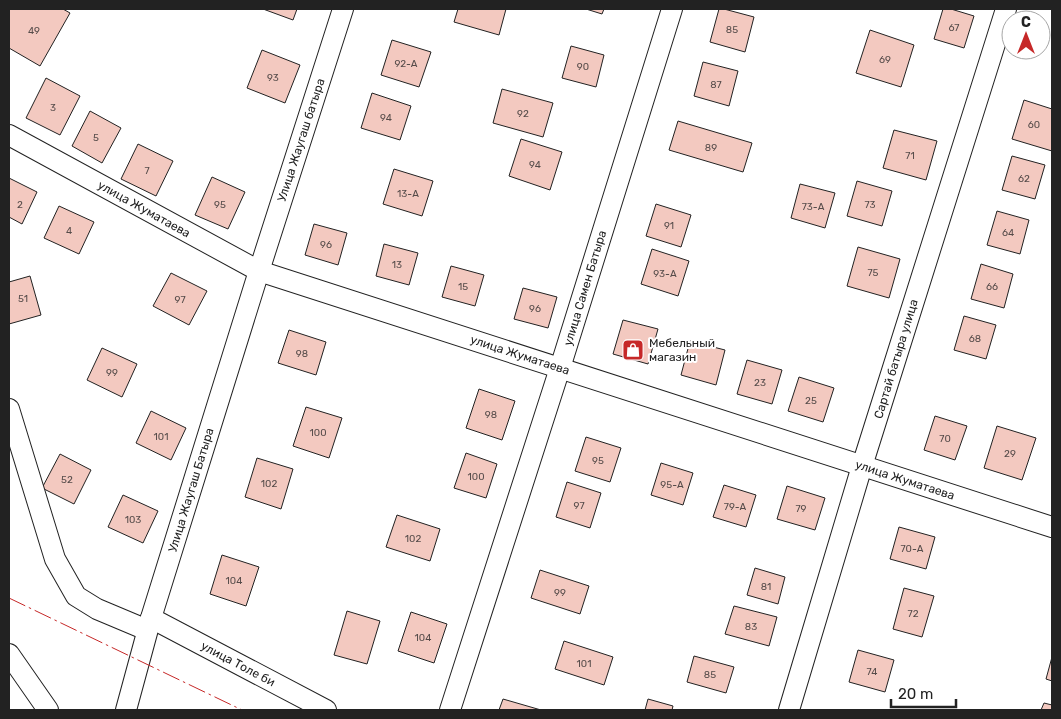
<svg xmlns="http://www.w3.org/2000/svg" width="1061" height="719" font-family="Rubik,sans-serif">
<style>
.building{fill:#f3c9c0;stroke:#222}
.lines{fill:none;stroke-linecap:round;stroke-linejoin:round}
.street-casing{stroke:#222;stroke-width:22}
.street{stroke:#fff;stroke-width:20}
.power{stroke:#c62828;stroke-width:1;stroke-dasharray:18 4 2.5 4;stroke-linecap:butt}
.labels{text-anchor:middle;stroke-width:4;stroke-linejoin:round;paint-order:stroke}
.number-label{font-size:10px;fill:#564c4a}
.street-label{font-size:12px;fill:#222;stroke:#fff}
.poi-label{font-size:12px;fill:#222;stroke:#fff;text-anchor:start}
</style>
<rect width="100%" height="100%" fill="#fff"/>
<g class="building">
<polygon points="9,9 63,9 70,13 40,66 9,48"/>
<polygon points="263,9 297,9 293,20"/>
<polygon points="458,9 506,9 499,35 454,22"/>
<polygon points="586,9 604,9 602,14"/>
<polygon points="719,9 724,9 754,17 745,52 710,42"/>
<polygon points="943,9 951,9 974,16 964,48 934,39"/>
<polygon points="870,30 914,45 901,87 856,73"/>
<polygon points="392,40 431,52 419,87 381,75"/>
<polygon points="571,46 604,55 596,87 562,78"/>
<polygon points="262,50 300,65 285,103 247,88"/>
<polygon points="703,62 738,71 729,106 694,96"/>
<polygon points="46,78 80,96 60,135 26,118"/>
<polygon points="502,89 553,103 543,137 493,123"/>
<polygon points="372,93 411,106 400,140 361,128"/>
<polygon points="1024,100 1052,109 1052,151 1012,139"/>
<polygon points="90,111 121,128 102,163 72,146"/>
<polygon points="678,121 752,143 743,172 669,150"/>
<polygon points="894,130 937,141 926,180 883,168"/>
<polygon points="521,139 562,152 550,190 509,176"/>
<polygon points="138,144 173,161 156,196 121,179"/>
<polygon points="1012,156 1045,165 1035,199 1002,190"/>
<polygon points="394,169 433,181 422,216 383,204"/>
<polygon points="212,177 245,192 228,229 195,215"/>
<polygon points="9,178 37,192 22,224 9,217"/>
<polygon points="857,181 892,191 882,226 847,216"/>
<polygon points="800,184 835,193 825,228 791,218"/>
<polygon points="656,204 691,215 681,247 646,236"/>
<polygon points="59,206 94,222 79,254 44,238"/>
<polygon points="997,211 1029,220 1020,254 987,245"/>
<polygon points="314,224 347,233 338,265 305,255"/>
<polygon points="384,244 418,253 409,285 376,276"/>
<polygon points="858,247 900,259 889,298 847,286"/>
<polygon points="652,249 689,261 678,296 641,284"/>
<polygon points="981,264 1013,274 1004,308 971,299"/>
<polygon points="451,266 484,275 475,306 442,297"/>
<polygon points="171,273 207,291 189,325 153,306"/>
<polygon points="30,276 41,315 9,324 9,282"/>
<polygon points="523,288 557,297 548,328 514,319"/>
<polygon points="964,316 996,325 986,359 954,350"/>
<polygon points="623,320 658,329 648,364 613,354"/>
<polygon points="289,330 326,342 316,375 278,363"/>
<polygon points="690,341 725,350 716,385 681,375"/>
<polygon points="102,348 137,364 122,397 87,380"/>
<polygon points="747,360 782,370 772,404 737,394"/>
<polygon points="799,377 834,388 823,422 788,411"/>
<polygon points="479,389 515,401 502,440 466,428"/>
<polygon points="306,407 342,418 329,458 293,446"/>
<polygon points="151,411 186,428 171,460 136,443"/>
<polygon points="935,416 967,426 955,460 924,450"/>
<polygon points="997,426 1036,438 1022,480 984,468"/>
<polygon points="586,437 621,448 610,482 575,471"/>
<polygon points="466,453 497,464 486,498 454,488"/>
<polygon points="60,454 91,470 74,504 42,488"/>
<polygon points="257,458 293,469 281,509 245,497"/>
<polygon points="661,463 693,473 683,505 651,495"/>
<polygon points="567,482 601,493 590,528 556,517"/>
<polygon points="724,485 756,495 746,527 713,517"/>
<polygon points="787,486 825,498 815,530 777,519"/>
<polygon points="123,495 158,511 143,543 108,527"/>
<polygon points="397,515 440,529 430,561 386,547"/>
<polygon points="899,527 935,537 926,569 890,559"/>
<polygon points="222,555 259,567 246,606 210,594"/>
<polygon points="755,568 785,577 778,604 747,595"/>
<polygon points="540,570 589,586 580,614 531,598"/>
<polygon points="904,588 934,596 922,637 893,629"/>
<polygon points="734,606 777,617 769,646 725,634"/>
<polygon points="347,611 380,621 367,664 334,655"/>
<polygon points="411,612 447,624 434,663 398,651"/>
<polygon points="564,641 613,657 604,685 555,669"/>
<polygon points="858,650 894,660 885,692 849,682"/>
<polygon points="694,656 734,667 726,693 687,682"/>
<polygon points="1052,657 1052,681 1046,679"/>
<polygon points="503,699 541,710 499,710"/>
<polygon points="648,699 673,706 672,710 645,710"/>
<polygon points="1044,703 1052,705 1052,710 1041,710"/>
</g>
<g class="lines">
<g class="street-casing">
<g id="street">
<polyline points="9,135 259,271 1052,527"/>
<polyline points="9,409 55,559 76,596 97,609 147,630"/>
<polyline points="151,618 326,710"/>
<polyline points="9,654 48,710"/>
<polyline points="126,710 151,618 259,271 343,9"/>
<polyline points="450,710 560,368 672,9"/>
<polyline points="789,710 862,466 1006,9"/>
</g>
</g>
<use href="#street" class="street"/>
<polyline class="power" points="9,598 242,710"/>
</g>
<defs>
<g id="shop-square" transform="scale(1.125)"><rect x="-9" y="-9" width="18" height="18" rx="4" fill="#c62828" stroke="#fff"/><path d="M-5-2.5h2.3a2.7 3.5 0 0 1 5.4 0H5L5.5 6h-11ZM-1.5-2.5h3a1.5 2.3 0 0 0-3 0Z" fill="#fff"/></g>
</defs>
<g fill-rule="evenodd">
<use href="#shop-square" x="633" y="350"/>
</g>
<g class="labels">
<g class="number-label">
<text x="954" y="31">67</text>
<text x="732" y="33">85</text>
<text x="34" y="34">49</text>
<text x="885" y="63">69</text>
<text x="406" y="67">92-А</text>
<text x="583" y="70">90</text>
<text x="273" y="81">93</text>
<text x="716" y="88">87</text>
<text x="53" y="111">3</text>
<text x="523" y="117">92</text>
<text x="386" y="121">94</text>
<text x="1034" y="128">60</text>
<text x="96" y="141">5</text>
<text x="711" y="151">89</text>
<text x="910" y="159">71</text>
<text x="535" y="168">94</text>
<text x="147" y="174">7</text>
<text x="1024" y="182">62</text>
<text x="408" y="197">13-А</text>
<text x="20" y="208">2</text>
<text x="220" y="208">95</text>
<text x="870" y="208">73</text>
<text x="813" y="210">73-А</text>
<text x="669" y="229">91</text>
<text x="69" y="234">4</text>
<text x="1008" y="236">64</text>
<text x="326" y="248">96</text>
<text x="397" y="268">13</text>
<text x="873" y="276">75</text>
<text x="665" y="277">93-А</text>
<text x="463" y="290">15</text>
<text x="992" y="290">66</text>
<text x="23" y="302">51</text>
<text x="180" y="303">97</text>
<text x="535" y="312">96</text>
<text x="975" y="342">68</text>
<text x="302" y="357">98</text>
<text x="112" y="376">99</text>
<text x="760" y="386">23</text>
<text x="811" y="404">25</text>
<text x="491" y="418">98</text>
<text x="318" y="436">100</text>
<text x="161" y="440">101</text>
<text x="945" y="442">70</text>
<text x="1010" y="457">29</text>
<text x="598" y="464">95</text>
<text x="476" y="480">100</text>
<text x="67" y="483">52</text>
<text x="269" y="487">102</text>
<text x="672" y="488">95-А</text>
<text x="579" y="509">97</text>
<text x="735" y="510">79-А</text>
<text x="801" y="512">79</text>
<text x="133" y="523">103</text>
<text x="413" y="542">102</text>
<text x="912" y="552">70-А</text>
<text x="234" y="584">104</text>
<text x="766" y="590">81</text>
<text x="560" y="596">99</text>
<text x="913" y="617">72</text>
<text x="751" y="630">83</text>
<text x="423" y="641">104</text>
<text x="584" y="667">101</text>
<text x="872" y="675">74</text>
<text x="710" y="678">85</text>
</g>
<g class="street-label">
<text transform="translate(301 140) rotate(-72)" y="4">Улица Жаугаш батыра</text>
<text transform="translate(144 209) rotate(29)" y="4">улица Жуматаева</text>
<text transform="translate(585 288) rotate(-73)" y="4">улица Самен Батыра</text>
<text transform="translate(520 355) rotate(18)" y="4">улица Жуматаева</text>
<text transform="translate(896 359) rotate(-73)" y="4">Сартай батыра улица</text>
<text transform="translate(905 480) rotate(18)" y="4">улица Жуматаева</text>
<text transform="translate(191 490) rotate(-73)" y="4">Улица Жаугаш Батыра</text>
<text transform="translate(238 664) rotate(28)" y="4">улица Толе би</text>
</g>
<g class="poi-label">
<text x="649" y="347">Мебельный<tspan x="649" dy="14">магазин</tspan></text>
</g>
</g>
<rect width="1061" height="719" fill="none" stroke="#222222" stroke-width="20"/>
<g transform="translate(1026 35)"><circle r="24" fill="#ffffff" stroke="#a7a7a7"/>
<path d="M0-4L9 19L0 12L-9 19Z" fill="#c62828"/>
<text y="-8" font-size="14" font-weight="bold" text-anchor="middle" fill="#222222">С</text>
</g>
<path d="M891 699v8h65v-8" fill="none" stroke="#222222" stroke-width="2.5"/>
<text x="898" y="699" font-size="15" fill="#222222" stroke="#ffffff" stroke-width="4" paint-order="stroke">20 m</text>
</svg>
